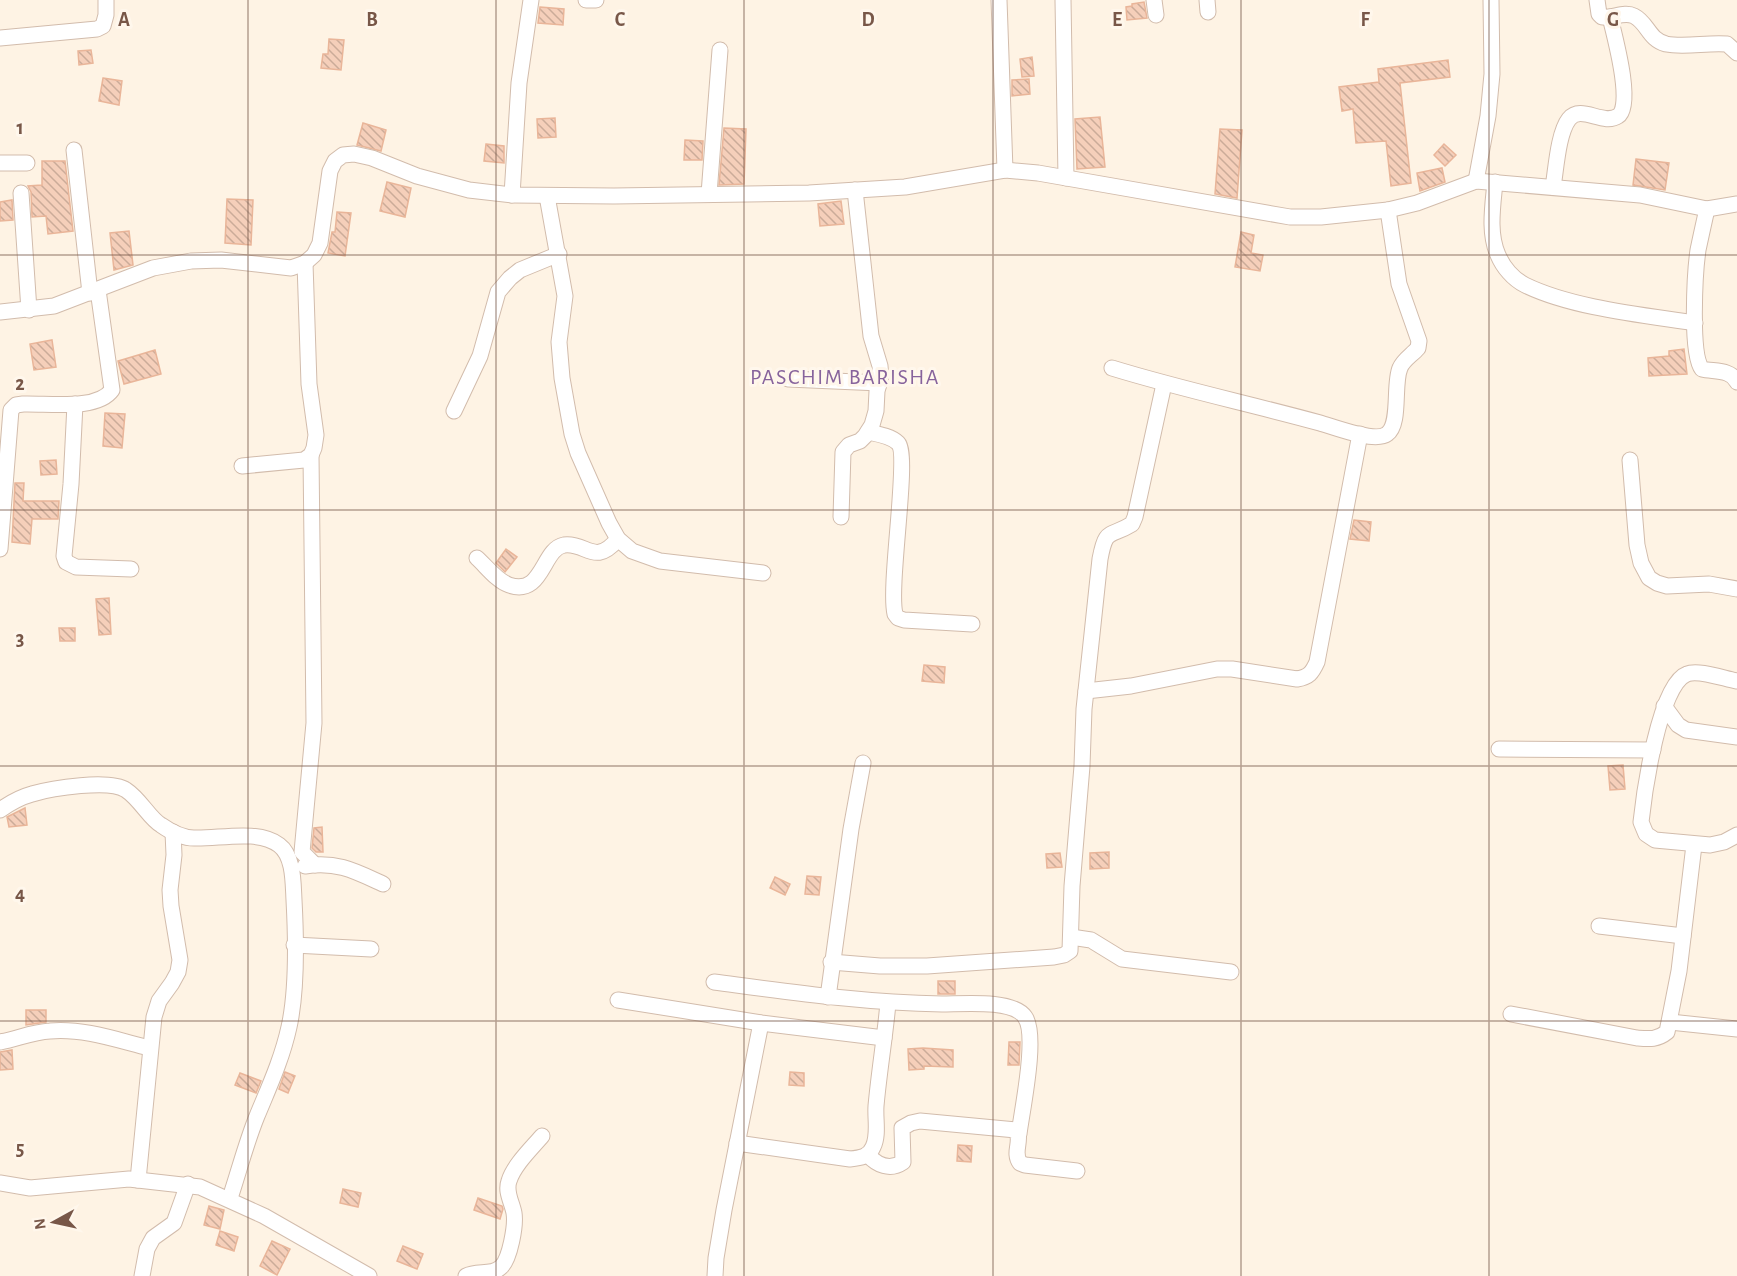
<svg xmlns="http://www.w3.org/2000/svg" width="1737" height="1276" font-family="'Alegreya Sans',sans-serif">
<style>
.building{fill:url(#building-back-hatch);stroke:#e9b599;stroke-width:1.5}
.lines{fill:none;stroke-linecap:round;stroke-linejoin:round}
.minor-casing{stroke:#d2bcac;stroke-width:17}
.minor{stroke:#fff;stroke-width:15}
.grid{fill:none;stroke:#785748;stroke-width:1.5;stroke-opacity:0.55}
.labels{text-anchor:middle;stroke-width:6;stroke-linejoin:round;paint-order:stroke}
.neighbourhood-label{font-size:22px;letter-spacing:1.5px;fill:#87639c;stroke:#fff7ec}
.grid-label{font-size:20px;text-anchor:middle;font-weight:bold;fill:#785748;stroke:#fff7ec;stroke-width:6;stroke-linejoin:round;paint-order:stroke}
</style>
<defs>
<pattern id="building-back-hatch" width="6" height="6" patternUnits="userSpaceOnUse" patternTransform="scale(1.5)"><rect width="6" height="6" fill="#f5cfba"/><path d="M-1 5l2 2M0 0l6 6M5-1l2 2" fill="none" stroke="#cbab99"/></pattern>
</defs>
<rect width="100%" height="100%" fill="#fef3e4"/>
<g class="building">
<polygon points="1144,2 1147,18 1127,20 1126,7 1132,6 1132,4"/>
<polygon points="540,7 564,9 563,25 538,23"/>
<polygon points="329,39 344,40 341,70 321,68 323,54 328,54"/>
<polygon points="91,50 93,63 79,65 78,51"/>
<polygon points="1032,57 1034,76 1022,77 1020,59"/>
<polygon points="1448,60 1450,77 1400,83 1411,183 1391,186 1386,141 1356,143 1353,109 1342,111 1339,87 1379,82 1378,69"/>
<polygon points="103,78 122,81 119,105 99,101"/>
<polygon points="1029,79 1030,94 1012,96 1012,80"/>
<polygon points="1100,117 1105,167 1077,169 1075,119"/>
<polygon points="555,118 556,137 538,138 537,119"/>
<polygon points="363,123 386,130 381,151 357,145"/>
<polygon points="724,128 746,129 744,184 719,185"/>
<polygon points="1220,129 1242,130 1237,198 1215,194"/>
<polygon points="685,140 703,141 702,160 684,160"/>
<polygon points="486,144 504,146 504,163 484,161"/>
<polygon points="1444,144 1456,155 1445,166 1434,155"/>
<polygon points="1636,159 1669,163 1665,190 1633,185"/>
<polygon points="42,161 65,161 73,231 48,234 46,216 32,217 31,192 28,186 42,185"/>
<polygon points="1442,168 1445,182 1420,191 1417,173"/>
<polygon points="387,182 411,188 405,217 380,211"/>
<polygon points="227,199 253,200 251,245 225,243"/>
<polygon points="12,200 13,220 0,221 0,202"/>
<polygon points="841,201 844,224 820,226 818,204"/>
<polygon points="337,212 351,213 345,256 328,253 332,232 335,232"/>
<polygon points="129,231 133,265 114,270 110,233"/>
<polygon points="1241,232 1254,235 1251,253 1263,255 1260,271 1235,267"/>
<polygon points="52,340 56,367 34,370 30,344"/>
<polygon points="1684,349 1687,374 1649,376 1648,358 1669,356 1669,351"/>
<polygon points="155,350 161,374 124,384 118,361"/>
<polygon points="105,413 125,414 122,448 103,446"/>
<polygon points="56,460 57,474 41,475 40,461"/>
<polygon points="15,483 24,483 23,501 59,501 58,519 32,519 30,544 12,542"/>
<polygon points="1354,520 1371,522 1369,541 1350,539"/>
<polygon points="506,549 517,557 505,572 496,563"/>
<polygon points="109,598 111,634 99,635 96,599"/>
<polygon points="59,628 75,628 75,641 60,641"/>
<polygon points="924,665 945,667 944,683 922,681"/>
<polygon points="1623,765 1625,789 1610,790 1608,766"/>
<polygon points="25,808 27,825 9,827 7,817"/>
<polygon points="322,827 323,852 316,852 312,848 314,828"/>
<polygon points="1109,852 1109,868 1090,869 1090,853"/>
<polygon points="1060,853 1062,867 1047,868 1046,854"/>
<polygon points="807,876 821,877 819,895 805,894"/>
<polygon points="775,877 790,884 785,895 770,888"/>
<rect x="938" y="981" width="17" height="13"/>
<polygon points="26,1010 46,1010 46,1022 26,1025"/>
<polygon points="1009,1042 1020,1042 1019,1065 1008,1065"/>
<polygon points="923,1048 953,1050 953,1067 924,1066 924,1069 909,1070 908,1049"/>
<polygon points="12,1050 13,1069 0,1070 0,1052"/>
<polygon points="285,1072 295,1076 288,1093 279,1089"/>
<polygon points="790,1072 804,1073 804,1086 789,1085"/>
<polygon points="240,1073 261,1081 256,1093 235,1085"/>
<polygon points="958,1145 972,1146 971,1162 957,1161"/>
<polygon points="343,1189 361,1193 358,1207 340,1203"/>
<polygon points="478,1198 502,1206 503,1209 500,1219 474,1210"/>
<polygon points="209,1206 224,1210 220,1229 204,1225"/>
<polygon points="220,1231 238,1237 234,1251 216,1245"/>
<polygon points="272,1241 290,1249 277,1275 260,1266"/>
<polygon points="403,1246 423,1254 417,1269 397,1261"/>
</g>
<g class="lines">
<g class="minor-casing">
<g id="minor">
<polyline points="586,0 596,0"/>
<polyline points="999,0 1005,170"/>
<polyline points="1063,0 1066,178"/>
<polyline points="1154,0 1156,15"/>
<polyline points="1207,0 1208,12"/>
<path d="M1597 0 1599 14 1602 17C1612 19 1624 11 1634 16 1648 23 1648 39 1666 44 1685 48 1708 42 1727 44L1737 53"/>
<polyline points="0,38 97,29 103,26 106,15 106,0"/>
<polyline points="74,150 90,293"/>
<polyline points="0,163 27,163"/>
<polyline points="1476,181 1488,116 1492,74 1491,0"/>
<path d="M1495 182C1493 205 1488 233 1498 255 1503 267 1513 279 1525 285 1572 308 1643 315 1695 323"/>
<path d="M1553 187C1556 170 1558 133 1569 119 1581 104 1603 126 1618 116 1634 106 1614 34 1610 17"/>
<polyline points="21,193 29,310"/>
<polyline points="709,194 720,50"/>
<polyline points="512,195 519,83 531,0"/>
<polyline points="547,196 565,296 559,342 562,378 572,434 578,453 609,523 618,539 632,551 660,561 763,573"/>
<path d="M1707 209C1704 222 1701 236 1698 250 1695 271 1690 354 1702 369 1714 372 1731 369 1737 382"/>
<polyline points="0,312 54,306 153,268 191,261 221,260 291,268 305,263 314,255 320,243 330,171 335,161 343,155 354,154 372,158 417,176 469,190 512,195 614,196 809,193 905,187 1005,170 1038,173 1290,217 1321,217 1388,210 1417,203 1476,181 1640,195 1707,209 1737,204"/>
<path d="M1112 368C1180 389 1251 404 1320 423 1334 427 1375 443 1387 434 1401 424 1393 384 1400 368 1403 360 1412 355 1418 348L1419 341 1399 284 1388 210"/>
<polyline points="788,379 880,383"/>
<polyline points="75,404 71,484 64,556 66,562 76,567 131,569"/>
<polyline points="454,411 480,356 498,292 510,278 520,270 559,254"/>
<path d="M868 432C878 434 891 436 898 443 910 455 888 585 895 614L898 618 904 620 972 624"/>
<polyline points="311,455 314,723 302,852 315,865"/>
<polyline points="1630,460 1637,545 1641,563 1649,578 1657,583 1667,586 1709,584 1737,589"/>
<polyline points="242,466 304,460 311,455 314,448 316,435 309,384 305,263"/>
<polyline points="841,517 843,452 849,445 860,441 865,436 872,425 876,411 877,391 881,377 880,366 871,336 855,190"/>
<path d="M0 549 11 410 16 405 23 404C48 403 97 411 112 390L98 290"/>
<path d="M477 558C486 566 497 581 509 585 543 597 542 549 564 545 587 542 594 567 618 539"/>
<path d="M1737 681C1725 679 1698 669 1687 674 1659 684 1644 794 1641 822L1646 834 1655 840 1710 845 1724 842 1737 835"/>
<path d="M1086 691 1131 686 1217 669H1232L1297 679C1309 677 1312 673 1317 662L1360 434"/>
<polyline points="1664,706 1678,725 1686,730 1737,737"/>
<polyline points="1499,749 1653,750"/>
<path d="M0 810C10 803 21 797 32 794 52 788 110 779 126 790 140 799 150 819 161 825 171 832 182 838 194 838 219 839 258 829 279 845 294 856 293 883 294 900 296 937 297 991 289 1027 282 1059 269 1087 257 1116 246 1143 239 1171 230 1198"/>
<path d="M305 866C337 861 355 871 383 884"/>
<polyline points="1599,926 1683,936"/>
<polyline points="1071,937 1091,940 1122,959 1231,972"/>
<polyline points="294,945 371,949"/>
<path d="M831 962 880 966H927L1054 957 1064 955 1070 951 1072 886 1082 766 1084 709 1100 559C1106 527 1109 538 1132 524L1135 517 1164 384"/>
<path d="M714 982C790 992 865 1003 942 1004 962 1004 1013 999 1025 1017 1038 1035 1022 1110 1019 1134"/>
<polyline points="828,997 851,829 863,763"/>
<polyline points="618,1000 761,1023 884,1038"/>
<path d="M1511 1014 1637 1038C1649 1039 1657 1040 1667 1032L1679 971 1694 845"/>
<polyline points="1670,1022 1737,1029"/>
<path d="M0 1042C17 1039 32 1032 50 1031 83 1028 117 1040 149 1048"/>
<path d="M737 1143 850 1159C860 1158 869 1157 873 1147 879 1135 875 1119 876 1106 879 1072 885 1037 888 1003"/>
<path d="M868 1155C877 1165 890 1171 903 1162L902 1128 911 1123 920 1121 1016 1130C1023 1141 1012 1152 1020 1163L1025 1165 1077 1171"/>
<polyline points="138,1180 154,1017 159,1001 172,983 178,972 180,960 171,906 170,890 174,855 173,832"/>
<polyline points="0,1183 30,1188 129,1179 200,1187 264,1216 369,1276"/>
<polyline points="142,1276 147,1249 153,1238 174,1223 188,1184"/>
<path d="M466 1276C477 1270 492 1276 501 1267 510 1259 516 1225 514 1213 512 1202 505 1192 509 1181 514 1165 531 1149 542 1136"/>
<polyline points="715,1276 716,1258 724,1210 761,1023"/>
</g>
</g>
<use href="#minor" class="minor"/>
</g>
<path class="grid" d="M248 0V1276M496 0V1276M744 0V1276M993 0V1276M1241 0V1276M1489 0V1276M0 255H1737M0 510H1737M0 766H1737M0 1021H1737"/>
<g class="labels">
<g class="neighbourhood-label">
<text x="845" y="384">PASCHIM BARISHA</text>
</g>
</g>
<g class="grid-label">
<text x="124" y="26">A</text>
<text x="372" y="26">B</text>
<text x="620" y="26">C</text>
<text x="868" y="26">D</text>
<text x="1117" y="26">E</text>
<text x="1365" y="26">F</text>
<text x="1613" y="26">G</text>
<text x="20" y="134">1</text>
<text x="20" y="390">2</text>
<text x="20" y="645">3</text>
<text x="20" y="900">4</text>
<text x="20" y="1155">5</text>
</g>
<g transform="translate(54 1222) rotate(262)" stroke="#fff7ec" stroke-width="4.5" paint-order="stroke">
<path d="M0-4.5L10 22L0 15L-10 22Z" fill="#785748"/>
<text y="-9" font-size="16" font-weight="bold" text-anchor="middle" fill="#785748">N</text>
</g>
</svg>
